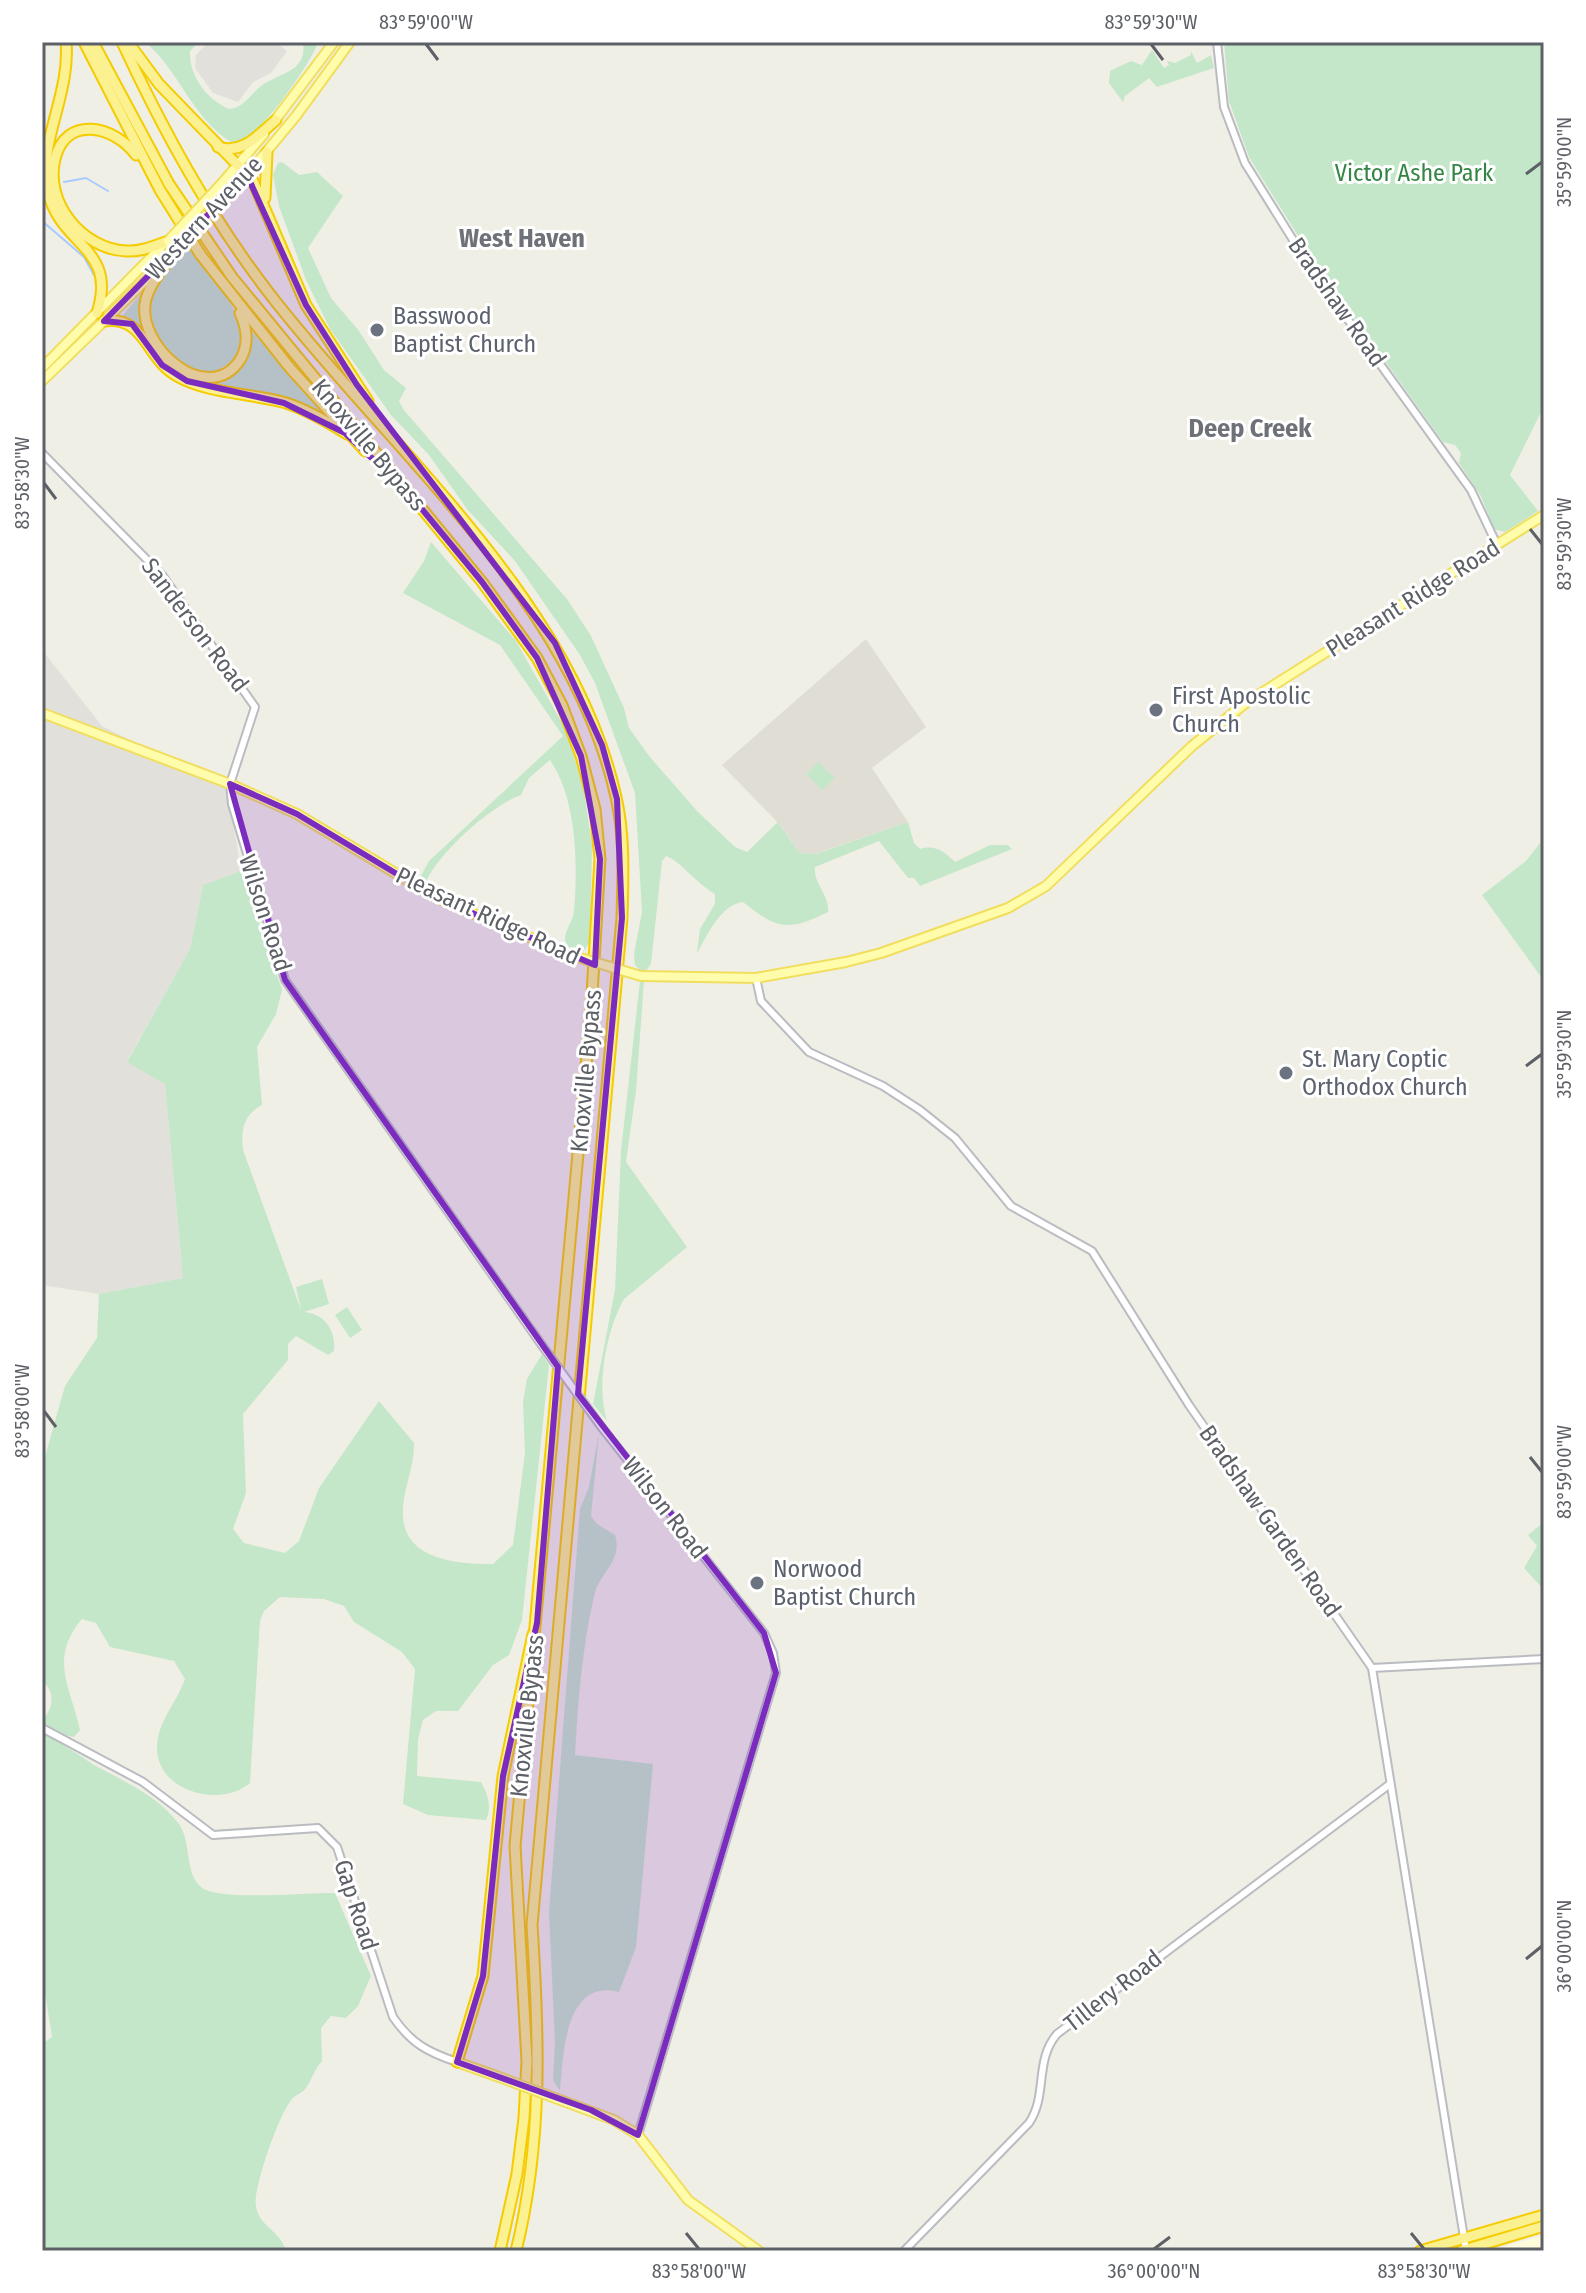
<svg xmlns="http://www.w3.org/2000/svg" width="1586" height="2293" font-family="'Fira Sans Condensed',sans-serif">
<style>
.commercial{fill:#fefbdd}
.industrial{fill:#e1e0da}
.education{fill:#e0ded4}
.green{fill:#c3e7c8}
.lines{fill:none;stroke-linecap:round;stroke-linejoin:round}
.stream{stroke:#a7cbff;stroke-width:2}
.minor-casing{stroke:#babcc1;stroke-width:10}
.major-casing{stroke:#f1de5e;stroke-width:12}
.highway-casing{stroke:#f4cc01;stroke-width:13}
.minor{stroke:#fff;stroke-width:6}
.major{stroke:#fffdac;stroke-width:8}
.highway{stroke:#fcf190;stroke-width:9}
.minor-bridge-casing{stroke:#babcc1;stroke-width:10;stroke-linecap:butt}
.major-bridge-casing{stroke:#f1de5e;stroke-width:12;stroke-linecap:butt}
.minor-bridge{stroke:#fff;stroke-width:6}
.major-bridge{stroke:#fffdac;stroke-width:8}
.marked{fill:#7b2cbf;fill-opacity:0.2;stroke:#7b2cbf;stroke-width:6;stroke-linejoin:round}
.ticks{fill:none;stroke:#5d6066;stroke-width:3}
.worship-dot{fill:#6b7280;stroke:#fff;stroke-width:3}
.labels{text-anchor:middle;stroke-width:6;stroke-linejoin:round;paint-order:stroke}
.park-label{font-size:24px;fill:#358545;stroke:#fff}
.street-label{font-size:24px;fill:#5d6066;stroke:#fff}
.worship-label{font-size:24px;fill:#5b616d;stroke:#fff;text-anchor:start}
.neighbourhood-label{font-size:26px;font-weight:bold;fill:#6e7278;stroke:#fff}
.neatline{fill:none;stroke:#5d6066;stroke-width:3}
.ticks-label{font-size:20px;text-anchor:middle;fill:#5d6066}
</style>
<rect width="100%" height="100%" fill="#f0efe6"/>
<polygon class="commercial" points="1544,2235 1544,2251 1489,2251"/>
<g class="industrial">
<polygon points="208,42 275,42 287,51 271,73 253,82 238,102 213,93 195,68 196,55"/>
<polygon points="42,650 102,726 228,789 241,871 203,885 190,949 127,1061 165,1084 183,1278 99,1294 42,1285"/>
</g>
<polygon class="education" points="866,639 926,727 872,768 908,822 815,854 799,853 781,826 722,765"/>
<g class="green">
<path d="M145 42H199L190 51C189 76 206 99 229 109 246 107 250 93 264 84 283 72 307 71 303 42H318C312 62 262 132 244 140 240 142 236 142 231 142 192 118 179 70 145 42Z"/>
<polygon points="1224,42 1544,42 1544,406 1510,475 1538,511 1505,532 1494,529 1481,496 1459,463 1461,453 1455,445 1443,442 1315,263 1249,157 1229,101"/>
<polygon points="1152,50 1164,68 1169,65 1167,61 1175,63 1191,55 1191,51 1197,63 1211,55 1214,68 1157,87 1149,78 1125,96 1123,102 1109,83 1110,71 1131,61 1142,65"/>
<path d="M282 162 299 175 317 172 343 196 308 248 331 298 359 331 384 370 406 388 399 401 403 409 567 599 591 636 624 708 629 728 649 756 697 811 735 847 747 852 778 822 799 853 816 854 908 822 914 843 920 849C935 844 945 852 955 862L990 845H1008L1012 849 920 886 914 878H908L879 841 815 867C813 884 830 895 828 912 787 932 777 929 743 902 720 905 707 936 697 953L700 929 715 904V894C696 883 680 861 666 856L662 861 651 964 646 971H641L635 965 634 954 642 912 635 793 595 683 580 655 515 561 467 509 429 455 391 415 330 329 306 280 279 206 273 175 278 163Z"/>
<path d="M190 248C212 278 257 320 235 359L214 373C178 373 139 334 151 296 158 276 176 262 190 248Z"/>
<polygon points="146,288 144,323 185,374 232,373 249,328 337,424 285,400 178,373 150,343 140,326 122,316"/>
<path d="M431 542 516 641 567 732 584 791 592 845 590 942 583 952 568 947 565 940C565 929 573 922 574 911 578 864 577 800 550 760L529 778 521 795C490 806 441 851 426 881L417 883 429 861 563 736 500 645 403 593 424 561Z"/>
<polygon points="818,762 835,778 822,790 806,774"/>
<polygon points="1544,838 1544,981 1482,895 1526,861"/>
<path d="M241 871 282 990 276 1014 257 1047 262 1105C243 1115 241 1130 243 1150L301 1310 296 1287 322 1279 329 1304 304 1312C325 1314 336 1330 334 1351L328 1355 296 1336 288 1344V1360L243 1414 246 1493 233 1529 244 1543 285 1553 299 1541 319 1488 379 1401 414 1443C415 1468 401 1493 403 1517 406 1561 460 1564 493 1564L513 1545 525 1453 523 1402 527 1379 542 1354 549 1365 522 1620 509 1655 493 1665 458 1711H436L423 1720 418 1739 417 1776 481 1782C488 1795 492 1807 486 1820L428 1815 403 1804 415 1669 402 1652 354 1622 344 1606 324 1599 280 1597 264 1611 260 1621 250 1783C220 1809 155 1791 157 1746 158 1721 177 1702 185 1679L174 1661 110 1647 96 1623 82 1619C48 1659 71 1688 80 1730L74 1737C62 1735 49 1731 43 1719 53 1709 56 1690 42 1682L44 1460 65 1386 97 1338 99 1294 183 1278 165 1084 127 1062 190 949 203 885Z"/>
<path d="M640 981H644L636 1091 626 1162 687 1247 624 1299C606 1331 596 1386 607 1421L593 1404 615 1290 621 1151Z"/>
<polygon points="347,1307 362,1330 350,1338 335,1315"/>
<path d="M599 1433 591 1516 597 1524 615 1535C623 1561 600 1571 594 1596 582 1648 578 1702 575 1755L653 1764 636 1947 619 1992C565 1978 563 2054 560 2091L553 2080 555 2042 549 1912 580 1509 589 1487Z"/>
<polygon points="1544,1522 1544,1590 1524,1568 1537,1546 1528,1535"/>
<path d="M42 1732C60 1742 77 1754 94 1765 125 1782 157 1795 179 1824 192 1843 184 1872 201 1887 218 1902 309 1892 335 1893L371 1976 358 2006 346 2018 331 2016 321 2028 322 2061C314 2070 312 2079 306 2088 303 2093 295 2095 292 2099 279 2114 253 2188 256 2206 258 2226 281 2231 286 2251H42V2044L52 2037 42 1974Z"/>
</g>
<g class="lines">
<g class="stream">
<polyline points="64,182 86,178 108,191"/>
<polyline points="42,221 84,257 94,275"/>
</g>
<g class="minor-casing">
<g id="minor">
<polyline points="1217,42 1224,107 1245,163 1310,267 1471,490 1497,545"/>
<polyline points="42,453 162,575 255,707 230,784 232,804 285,980 541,1344"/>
<polyline points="756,978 761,1001 809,1052 883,1086 920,1110 955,1138 1011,1206 1092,1251 1189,1405 1372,1668 1466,2250"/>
<polyline points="603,1429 764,1633 773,1653 776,1673 638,2135"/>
<polyline points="1372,1668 1544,1659"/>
<path d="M42 1728 143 1782 213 1835 318 1828 337 1847 393 2017C411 2043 427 2052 457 2062"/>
<path d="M904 2251 1029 2123C1048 2095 1034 2061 1057 2034L1390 1784"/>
</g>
</g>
<g class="major-casing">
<g id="major">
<polyline points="273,123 334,42"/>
<polyline points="223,182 264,134"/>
<polyline points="232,193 296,116 350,42"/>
<polyline points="42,368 167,241"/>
<polyline points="42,381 163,264"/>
<polyline points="42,713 230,784 297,814 437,898 574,956"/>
<polyline points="641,976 756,978 846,962 881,953 1008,908 1046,886 1192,746 1247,702 1544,515"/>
<polyline points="457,2062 499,2077"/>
<polyline points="563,2101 614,2120 638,2135 688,2200 759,2251"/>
</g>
</g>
<g class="highway-casing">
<g id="highway">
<path d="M66 42C71 94 36 147 48 192 61 247 118 247 97 313"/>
<polyline points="84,42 160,190 200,254 290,368 365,451"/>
<polyline points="93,42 169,184 232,277 482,582 537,658 562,705 581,756 595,809 600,859 591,1011 515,1846 527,2061 524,2118 517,2174 500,2251"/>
<path d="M122 42C163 130 209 215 269 293 389 449 572 598 616 797 625 836 623 878 622 918L532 1925C539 2035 543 2142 516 2251"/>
<polyline points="128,42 159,84 253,181 306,305 368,401"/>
<path d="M218 147C243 155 259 134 276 120"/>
<path d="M136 155C115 126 66 114 55 159 44 203 83 249 126 251 141 252 154 246 168 241"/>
<polyline points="265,198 267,152"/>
<path d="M175 252C164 267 151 282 146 299 134 345 207 409 240 360 249 345 247 328 240 313"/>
<path d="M104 321C145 315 146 359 177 376 209 394 251 393 286 403 308 410 328 422 347 434"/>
<polyline points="457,2062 483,1976 503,1776 533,1634"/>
<polyline points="1420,2251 1544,2215"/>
<polyline points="1461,2251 1544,2226"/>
</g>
</g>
<use href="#minor" class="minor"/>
<use href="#major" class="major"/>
<use href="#highway" class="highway"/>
<g class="minor-bridge-casing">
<polyline id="minor-bridge" points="541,1344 603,1429"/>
</g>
<g class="major-bridge-casing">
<g id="major-bridge">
<polyline points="168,241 223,182"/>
<polyline points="175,252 232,193"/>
<polyline points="574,956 641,976"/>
<polyline points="499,2077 563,2101"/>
</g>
</g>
<use href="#minor-bridge" class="minor-bridge"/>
<use href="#major-bridge" class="major-bridge"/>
</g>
<path class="marked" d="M247 175 306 305 357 385 555 643 602 745 617 799 622 918 578 1394 764 1633 776 1673 638 2135 591 2110 457 2062 483 1976 503 1776 537 1623 558 1367 285 980 230 784 297 814 437 898 595 965 600 859 581 756 537 658 482 582 407 491 345 433 284 403 187 381 162 365 132 324 104 321Z"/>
<path class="ticks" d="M426 44 438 60M1151 44 1163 60M1526 174 1542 162M44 483 56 499M1530 529 1542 544M1526 1066 1542 1054M44 1411 56 1427M1530 1457 1542 1472M1526 1959 1542 1946M686 2233 699 2249M1411 2233 1424 2249M1154 2249 1170 2237"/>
<g class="worship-dot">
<circle cx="377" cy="330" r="8"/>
<circle cx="1156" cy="710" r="8"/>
<circle cx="1286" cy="1073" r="8"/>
<circle cx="757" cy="1583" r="8"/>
</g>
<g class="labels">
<g class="park-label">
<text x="1414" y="181">Victor Ashe Park</text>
</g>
<g class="street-label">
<text transform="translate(204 218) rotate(-47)" y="8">Western Avenue</text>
<text transform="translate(1337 302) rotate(55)" y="8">Bradshaw Road</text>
<text transform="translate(369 445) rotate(50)" y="8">Knoxville Bypass</text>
<text transform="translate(1413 598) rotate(-32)" y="8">Pleasant Ridge Road</text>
<text transform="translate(195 625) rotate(53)" y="8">Sanderson Road</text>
<text transform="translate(265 913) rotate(72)" y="8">Wilson Road</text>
<text transform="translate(488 916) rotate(25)" y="8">Pleasant Ridge Road</text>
<text transform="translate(586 1071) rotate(-85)" y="8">Knoxville Bypass</text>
<text transform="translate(665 1508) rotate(52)" y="8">Wilson Road</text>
<text transform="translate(1270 1521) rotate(55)" y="8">Bradshaw Garden Road</text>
<text transform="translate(527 1716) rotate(-84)" y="8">Knoxville Bypass</text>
<text transform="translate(356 1905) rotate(72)" y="8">Gap Road</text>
<text transform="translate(1113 1991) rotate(-38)" y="8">Tillery Road</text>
</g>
<g class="worship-label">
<text x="393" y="324">Basswood<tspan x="393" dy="28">Baptist Church</tspan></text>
<text x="1172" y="704">First Apostolic<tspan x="1172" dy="28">Church</tspan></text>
<text x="1302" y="1067">St. Mary Coptic<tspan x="1302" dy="28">Orthodox Church</tspan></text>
<text x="773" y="1577">Norwood<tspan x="773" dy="28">Baptist Church</tspan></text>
</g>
<g class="neighbourhood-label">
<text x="522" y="247">West Haven</text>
<text x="1250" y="437">Deep Creek</text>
</g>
</g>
<rect width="1586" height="2293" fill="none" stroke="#ffffff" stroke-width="88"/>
<rect x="44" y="44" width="1498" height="2205" class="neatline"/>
<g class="ticks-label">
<text x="426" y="29">83°59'00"W</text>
<text x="1151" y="29">83°59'30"W</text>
<text transform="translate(1564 162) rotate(-90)" y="7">35°59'00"N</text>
<text transform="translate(22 483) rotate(-90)" y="7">83°58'30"W</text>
<text transform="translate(1564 544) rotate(-90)" y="7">83°59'30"W</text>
<text transform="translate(1564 1054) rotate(-90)" y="7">35°59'30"N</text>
<text transform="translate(22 1411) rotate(-90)" y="7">83°58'00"W</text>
<text transform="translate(1564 1472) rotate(-90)" y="7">83°59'00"W</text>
<text transform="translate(1564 1946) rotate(-90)" y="7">36°00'00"N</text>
<text x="699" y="2278">83°58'00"W</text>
<text x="1154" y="2278">36°00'00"N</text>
<text x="1424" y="2278">83°58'30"W</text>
</g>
</svg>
